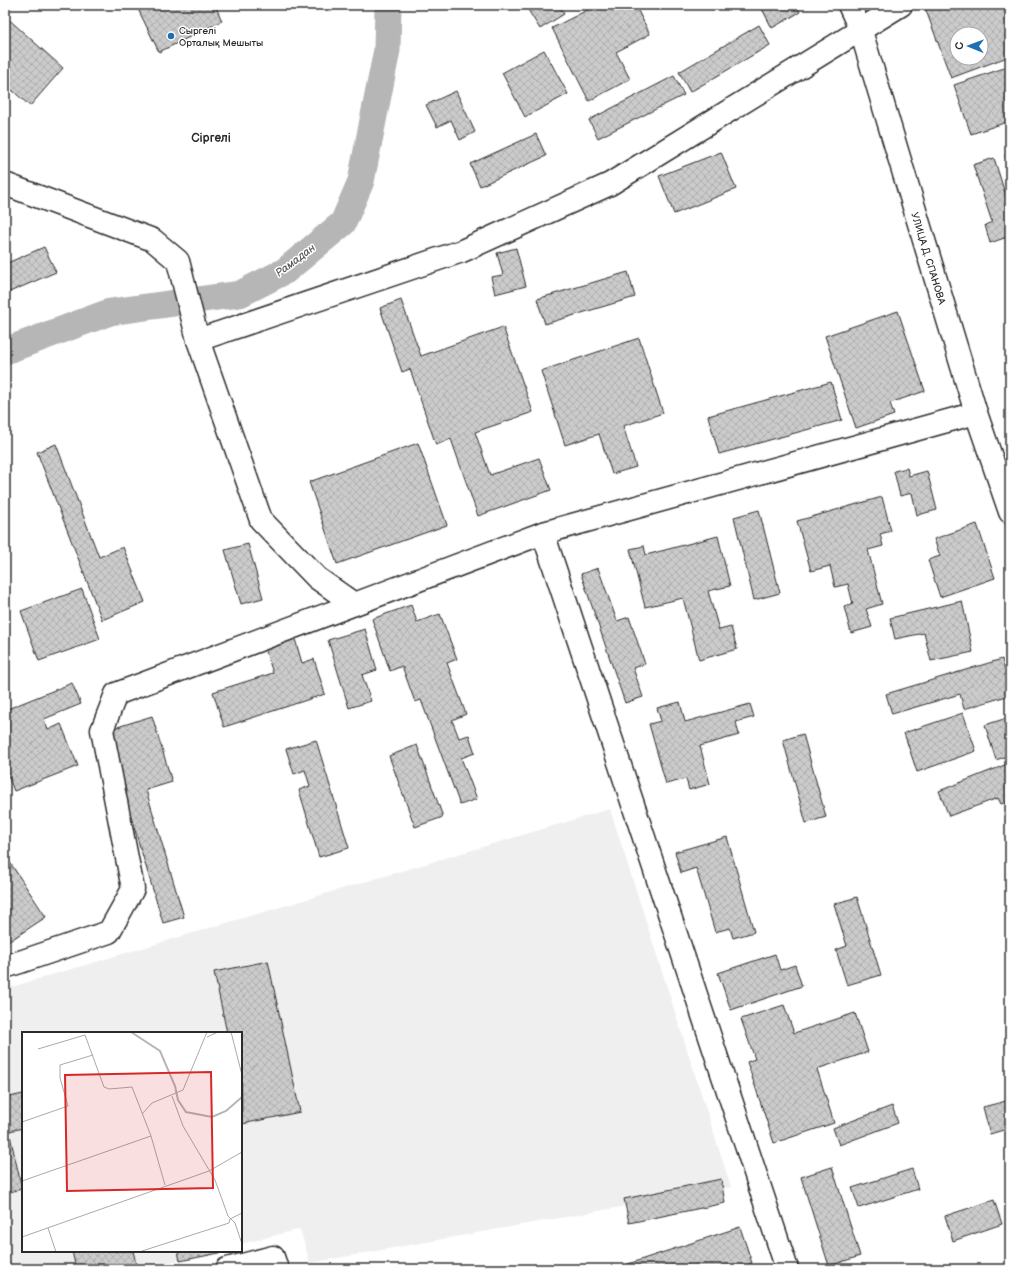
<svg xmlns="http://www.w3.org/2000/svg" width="1015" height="1274" font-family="'Balsamiq Sans',sans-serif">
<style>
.built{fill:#efefef}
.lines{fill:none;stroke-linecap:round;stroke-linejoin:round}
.canal{stroke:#b6b6b6;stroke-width:27}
.building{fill:url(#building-cross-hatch);stroke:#2b2b2b;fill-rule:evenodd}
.minor-casing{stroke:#2b2b2b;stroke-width:25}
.secondary-casing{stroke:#2b2b2b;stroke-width:25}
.minor{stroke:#fff;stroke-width:22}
.secondary{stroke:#fff;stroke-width:22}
.poi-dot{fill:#1f6fb2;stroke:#fff;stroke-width:1.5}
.labels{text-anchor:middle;stroke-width:3;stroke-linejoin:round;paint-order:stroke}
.poi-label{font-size:10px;fill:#2b2b2b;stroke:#fff;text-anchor:start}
.street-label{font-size:10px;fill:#2b2b2b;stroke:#fff}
.water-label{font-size:11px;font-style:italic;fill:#5c5c5c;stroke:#fff}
.quarter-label{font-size:12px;font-weight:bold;fill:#2b2b2b;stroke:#fff}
.inset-river{fill:none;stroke:#b6b6b6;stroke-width:2}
.inset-road{fill:none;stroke:#aaa;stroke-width:1}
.view{fill:#d62828;fill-opacity:0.15;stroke:#d62828;stroke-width:2}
.inset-edge{fill:none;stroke:#2b2b2b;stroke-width:2}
</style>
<defs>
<pattern id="building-cross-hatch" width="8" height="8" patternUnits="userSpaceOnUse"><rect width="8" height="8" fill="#cbcbcb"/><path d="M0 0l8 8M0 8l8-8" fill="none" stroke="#aeaeae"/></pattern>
</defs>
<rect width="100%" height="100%" fill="#fff"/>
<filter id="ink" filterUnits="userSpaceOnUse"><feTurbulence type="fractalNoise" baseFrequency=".025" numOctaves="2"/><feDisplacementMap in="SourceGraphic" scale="8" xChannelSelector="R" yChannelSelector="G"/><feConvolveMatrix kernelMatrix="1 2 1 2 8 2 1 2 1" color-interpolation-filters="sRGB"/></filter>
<g filter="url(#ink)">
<polygon class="built" points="610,809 731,1187 310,1263 300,1229 241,1244 241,1033 23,1033 23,1251 214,1251 143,1269 5,1269 5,989"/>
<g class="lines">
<polyline class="canal" points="5,351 110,312 240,294 285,271 343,223 361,181 387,50 388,5"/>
</g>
<g class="building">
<polygon points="136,5 215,5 222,21 159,52"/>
<polygon points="525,5 559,5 564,14 540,29"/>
<polygon points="597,5 635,5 650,34 616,52 630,79 589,101 552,28"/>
<polygon points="760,5 796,5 800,12 772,28"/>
<path d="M924 5H1008L1010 10V56L951 78ZM957 34H981V58H957Z"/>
<polygon points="5,16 63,68 30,106 5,84"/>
<polygon points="759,25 770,45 690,92 679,72"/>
<polygon points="544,50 568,94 525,117 502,73"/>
<polygon points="1010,66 1010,121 971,134 954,85"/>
<polygon points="674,76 684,95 598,138 589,120"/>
<polygon points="456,91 475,132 460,140 451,120 437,127 426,105"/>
<polygon points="536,134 546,156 480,186 470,164"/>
<polygon points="721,152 736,189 674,214 659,176"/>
<polygon points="1010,154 1010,171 1009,171 1005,155"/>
<polygon points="994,158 1010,209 1010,236 990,243 985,225 992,222 973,165"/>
<polygon points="44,247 56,272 5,294 5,264"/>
<polygon points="516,248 526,286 495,294 491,277 503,275 497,253"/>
<polygon points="628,272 635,297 545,324 537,299"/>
<polygon points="401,300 421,356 503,327 533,412 475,432 490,475 539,458 551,490 478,516 451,439 436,445 410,369 402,372 380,308"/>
<polygon points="898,311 925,391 890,403 894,415 856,428 825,336"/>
<polygon points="639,338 663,413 623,426 636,467 612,474 599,434 565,445 541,371"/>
<polygon points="831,382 842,420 719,454 708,416"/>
<polygon points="418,443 447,525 337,564 309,482"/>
<polygon points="56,444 99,557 123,547 145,602 102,620 37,452"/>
<polygon points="907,468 909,476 927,471 937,510 917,515 912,493 900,496 894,471"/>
<polygon points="882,497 891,531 880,534 883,546 868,550 882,604 866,609 872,627 851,633 844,607 853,604 848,584 835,587 830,566 811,571 797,521"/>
<polygon points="759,510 780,593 754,600 734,517"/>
<polygon points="977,524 995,578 940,597 928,560 940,556 934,539"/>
<polygon points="718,536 730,586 708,591 719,630 731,627 737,649 699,660 683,598 645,607 630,549 644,546 646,555"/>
<polygon points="248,544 263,598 241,604 225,550"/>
<polygon points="598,568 617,621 629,617 645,664 633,668 643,697 625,703 581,574"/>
<polygon points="82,589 100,639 39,661 21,611"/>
<polygon points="962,601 973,652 931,661 924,633 895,639 890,618"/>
<polygon points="411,605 417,622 440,614 457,659 447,663 466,714 452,720 459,738 469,735 475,753 461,758 477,799 460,805 421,700 415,702 402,666 390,671 372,619"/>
<polygon points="365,629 377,670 362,675 371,701 349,708 328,640"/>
<polygon points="295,639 302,663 314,659 325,694 224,727 213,692 273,673 265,649"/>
<polygon points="1002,659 1010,686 1010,695 964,709 960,694 892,714 886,694"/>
<polygon points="72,683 81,704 44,719 48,730 61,724 78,766 14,791 5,767 5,710"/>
<polygon points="680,702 685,722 750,704 754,717 736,722 739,735 700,746 710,784 689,790 686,779 666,784 649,724 661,721 657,708"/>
<polygon points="963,713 976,751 917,772 904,733"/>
<polygon points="152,716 172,782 146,790 184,917 163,923 105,731"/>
<polygon points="1010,717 1010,755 996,760 985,725"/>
<polygon points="803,734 826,817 806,823 783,740"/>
<polygon points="316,740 349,848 319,857 299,790 310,786 305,770 294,774 286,749"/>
<polygon points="417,745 443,817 415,827 389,756"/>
<polygon points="1010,763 1010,801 1001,804 998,798 949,816 939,791"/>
<polygon points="727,837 754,932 733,938 730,928 715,932 696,868 681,873 675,852"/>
<polygon points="5,855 46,917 5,944"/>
<polygon points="857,897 881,975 847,985 836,950 847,946 834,904"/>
<polygon points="775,954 780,970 795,965 802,986 731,1010 718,973"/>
<polygon points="268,961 300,1112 242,1124 241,1033 227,1033 214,972"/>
<polygon points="784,1005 794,1033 855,1013 868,1052 817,1069 834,1123 774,1143 747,1062 755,1059 741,1019"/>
<polygon points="23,1094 23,1128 9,1131 22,1189 5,1193 5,1098"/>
<polygon points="1010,1100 1010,1128 990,1134 983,1107"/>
<polygon points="892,1106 898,1123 839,1145 833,1128"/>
<polygon points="832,1167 860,1256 829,1266 801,1177"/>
<polygon points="912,1169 918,1189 859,1208 852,1188"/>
<polygon points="721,1179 725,1203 629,1223 624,1199"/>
<polygon points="994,1200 1002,1224 953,1241 945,1216"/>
<polygon points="740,1227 752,1263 734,1269 629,1269 628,1264"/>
<polygon points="72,1251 133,1251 137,1268 76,1269"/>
<polygon points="178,1251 229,1251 180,1261"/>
</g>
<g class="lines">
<g class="minor-casing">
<g id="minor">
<polyline points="5,184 153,240 178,261 198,340 261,520 317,578 354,604"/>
<polyline points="198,340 462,251 610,184 901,5"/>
<polyline points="543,533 787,1269"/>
<polyline points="5,967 109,932 133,889 102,730 116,694 543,533 976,413"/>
<polyline points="227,1269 273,1257 277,1269"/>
</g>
</g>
<g class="secondary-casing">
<polyline id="secondary" points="849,5 861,31 976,413 1010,512"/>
</g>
<use href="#minor" class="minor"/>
<use href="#secondary" class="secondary"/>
</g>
</g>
<circle class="poi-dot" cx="171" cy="36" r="4"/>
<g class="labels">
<g class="poi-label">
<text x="179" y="34">Сыргелі<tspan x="179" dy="12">Орталық Мешыты</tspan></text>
</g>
<g class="street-label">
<text transform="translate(929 258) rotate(73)" y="4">УЛИЦА Д. СПАНОВА</text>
</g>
<g class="water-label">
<text transform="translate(295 260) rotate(-37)" y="4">Рамадан</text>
</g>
<g class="quarter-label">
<text x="211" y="142">Сіргелі</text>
</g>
</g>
<g transform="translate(22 1032)">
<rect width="220" height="220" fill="#fff"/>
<path class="inset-river" d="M109 0 138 19 153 54 156 68 164 80 190 85 204 79 220 65"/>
<path class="inset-road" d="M209 0 220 43M185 5 196 0M16 17 63 3 82 55 87 57 110 55 129 104 143 153M150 64 161 94 193 148 206 184 213 191 220 212M120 82 130 71 161 58 185 0M0 90 46 74 38 46V33L71 23M0 149 129 104M26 196 34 220M0 205 187 139 220 120M117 220 207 191 208 187 220 181"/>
<path class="view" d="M189 40 191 156 45 159 43 43Z"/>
<rect width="220" height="220" class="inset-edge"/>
</g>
<rect width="1015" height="1274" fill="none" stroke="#fff" stroke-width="20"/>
<rect x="10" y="10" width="995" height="1254" fill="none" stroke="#2b2b2b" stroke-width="1.5" filter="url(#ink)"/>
<g transform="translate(969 46) rotate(271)"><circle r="19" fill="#ffffff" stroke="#aaaaaa"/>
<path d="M0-3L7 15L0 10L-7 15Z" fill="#1f6fb2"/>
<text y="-6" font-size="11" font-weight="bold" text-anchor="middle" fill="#2b2b2b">С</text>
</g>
</svg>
